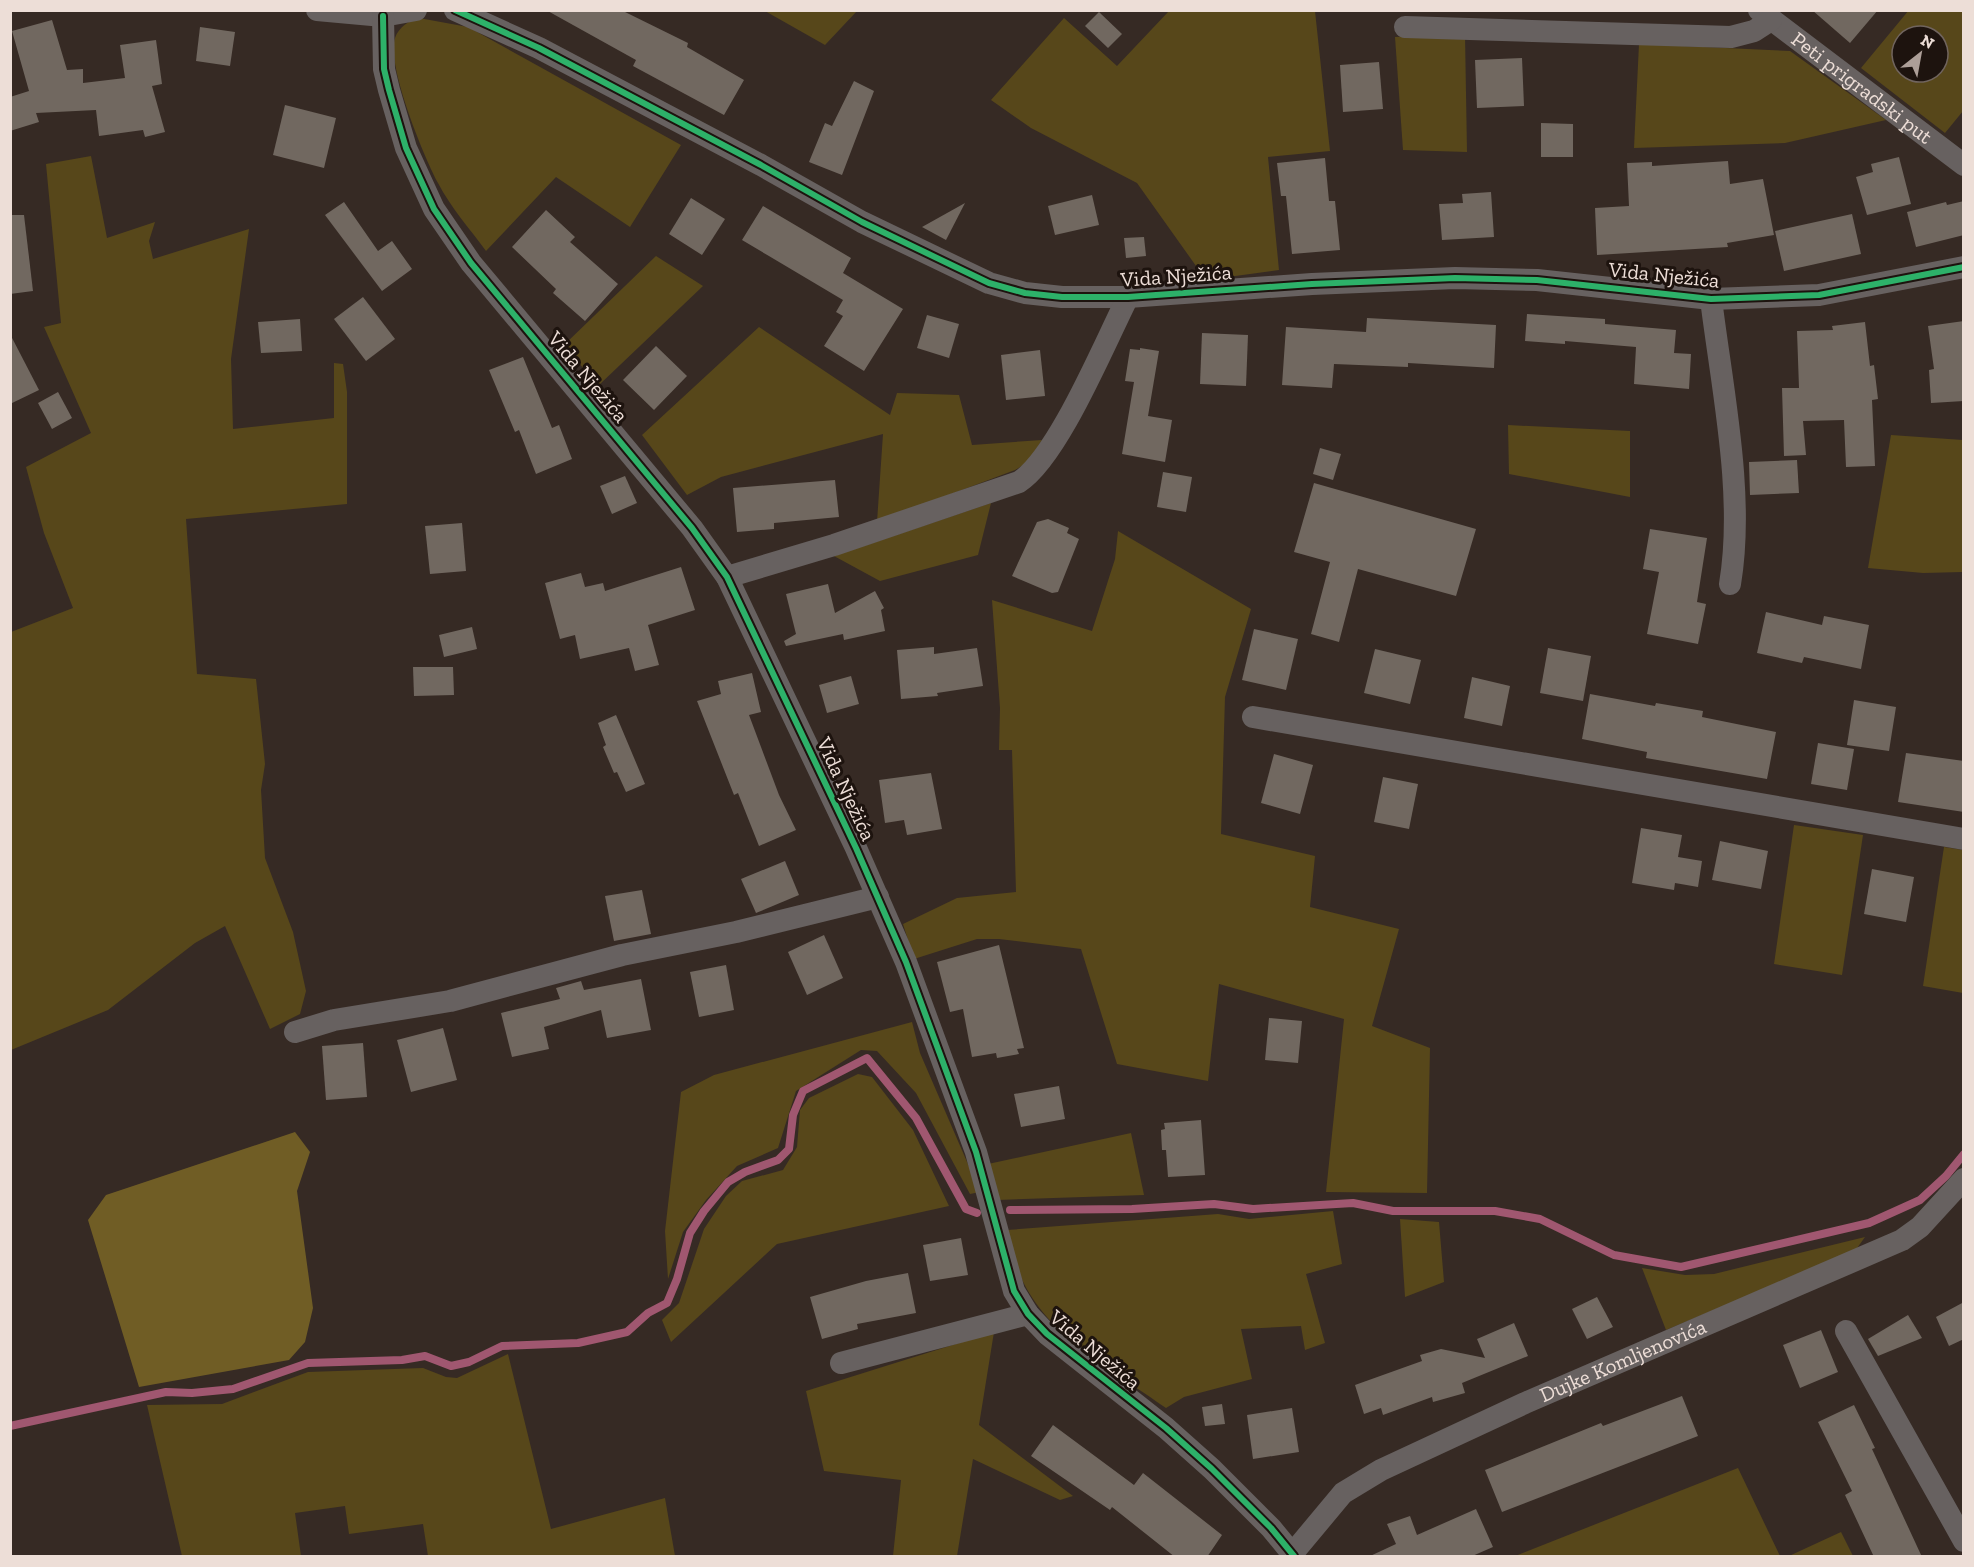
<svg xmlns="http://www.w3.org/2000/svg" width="1974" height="1567" font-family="'Zilla Slab',serif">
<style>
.green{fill:#57471a;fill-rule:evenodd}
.forest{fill:#705d25}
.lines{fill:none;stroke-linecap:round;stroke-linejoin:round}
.stream{stroke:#a05770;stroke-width:8}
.building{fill:#716860}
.street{stroke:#676160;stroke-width:22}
.cycleway-casing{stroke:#1d130e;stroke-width:10}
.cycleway{stroke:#2db169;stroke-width:6}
.labels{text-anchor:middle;stroke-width:6;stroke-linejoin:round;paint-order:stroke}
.street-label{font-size:21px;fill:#edded7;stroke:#1d130e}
</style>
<rect width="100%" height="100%" fill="#362a24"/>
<g class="green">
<path d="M1909 10 1963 11V111L1945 133 1861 68ZM1902 36H1938V72H1902Z"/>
<polygon points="765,11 857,11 825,45"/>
<polygon points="1169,11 1315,11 1330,151 1268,157 1279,270 1206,280 1137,183 1031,128 991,100 1064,18 1117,66"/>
<path d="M419 18 468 27 681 145 630 227 556 177 486 251C470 229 451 208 438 183 424 157 386 65 395 38 399 27 408 21 419 18Z"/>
<polygon points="1465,35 1467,152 1403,150 1395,37"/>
<polygon points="1639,44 1790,51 1886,120 1785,143 1634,148"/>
<polygon points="91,156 107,238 155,222 149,241 153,259 249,229 231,359 233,429 334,418 334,363 343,364 347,392 347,504 186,519 197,674 256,679 265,764 261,790 265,858 293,932 306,991 300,1014 270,1029 225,926 195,943 108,1010 11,1050 11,632 73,608 44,533 26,467 91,433 44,327 61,323 46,164"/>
<polygon points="656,256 703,286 599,385 563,346"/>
<polygon points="759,327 890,415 897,393 959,395 972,445 1042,440 1028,462 1015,470 877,522 883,434 721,477 687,495 642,435"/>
<polygon points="1508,425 1630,431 1630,497 1509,474"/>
<polygon points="1891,435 1963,440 1963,572 1923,573 1868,568"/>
<polygon points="991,503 978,555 880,581 834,556"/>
<polygon points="1118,531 1251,609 1225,697 1221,834 1315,856 1310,907 1399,929 1372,1026 1430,1048 1427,1193 1326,1192 1344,1019 1219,984 1208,1081 1117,1064 1081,949 999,939 977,939 914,959 903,924 957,898 1016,892 1012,750 999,750 1000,708 992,600 1092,631 1115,559"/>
<polygon points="1794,825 1863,835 1842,975 1774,964"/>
<polygon points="1944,847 1963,850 1963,993 1923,986"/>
<polygon points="912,1022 920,1053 980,1192 970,1194 916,1093 877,1051 861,1050 796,1091 778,1148 737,1166 706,1200 683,1232 668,1279 665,1231 681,1092 714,1075"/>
<polygon points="858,1074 872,1077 913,1130 949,1206 777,1244 671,1342 662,1320 679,1303 704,1229 726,1196 742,1181 783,1170 797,1147 800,1110 809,1098"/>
<polygon points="1131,1133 1144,1195 997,1200 988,1164"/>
<path d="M1333 1211 1342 1264 1306 1274 1325 1343 1305 1350 1301 1326 1241 1329 1252 1379 1184 1397 1166 1408C1113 1370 1042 1334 1018 1270 1013 1257 1010 1243 1007 1230L1218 1214 1249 1219Z"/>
<polygon points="1400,1219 1439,1222 1444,1282 1405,1297"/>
<polygon points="1865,1237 1855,1251 1666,1330 1642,1268 1685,1275 1714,1274"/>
<polygon points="994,1332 979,1425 1073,1496 1060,1500 973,1459 957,1556 893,1556 901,1480 824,1471 806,1391"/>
<polygon points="508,1354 551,1529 665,1498 675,1556 428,1556 423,1524 349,1534 345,1506 295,1513 301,1556 182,1556 147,1405 222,1404 308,1372 423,1368 446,1377 457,1378"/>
<polygon points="1738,1468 1780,1556 1515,1556"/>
<polygon points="1841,1532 1853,1556 1789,1556"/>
</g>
<polygon class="forest" points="295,1132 310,1152 297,1191 313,1308 305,1342 289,1360 139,1387 88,1220 106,1195"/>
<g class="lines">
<g class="stream">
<polyline points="1010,1210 1132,1209 1214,1204 1253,1209 1353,1203 1393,1211 1495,1211 1540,1219 1614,1255 1681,1267 1869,1223 1920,1200 1946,1176 1964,1154"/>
<polyline points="10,1426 166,1392 192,1393 233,1389 308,1363 402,1360 425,1356 451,1366 469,1362 502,1346 578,1343 627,1332 648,1313 667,1303 677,1279 690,1233 704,1211 728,1182 745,1172 778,1160 789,1149 793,1115 803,1091 867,1058 916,1118 966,1209 977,1213"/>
</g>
</g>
<g class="building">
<polygon points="546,10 621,10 688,43 687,47 744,80 724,115 633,66 636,60"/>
<polygon points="1812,10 1878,10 1850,43"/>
<polygon points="1099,12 1122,34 1108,48 1085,26"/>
<polygon points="52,20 67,70 83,69 83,83 125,78 120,45 156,40 162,84 152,86 165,132 145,137 143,130 99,136 96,110 36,113 39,122 10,131 10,97 29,91 12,31"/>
<polygon points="200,27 235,32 230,66 196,61"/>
<polygon points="1522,58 1524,106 1477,108 1475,60"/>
<polygon points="1379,62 1383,109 1343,112 1340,65"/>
<polygon points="854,81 874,91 842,175 809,162 825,123 832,126"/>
<polygon points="285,105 336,118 324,168 273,155"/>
<polygon points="1541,123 1573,124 1573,157 1541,157"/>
<polygon points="1899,157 1911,204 1867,215 1856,177 1873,172 1871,164"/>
<polygon points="1325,158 1329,201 1335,201 1340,250 1292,254 1286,196 1281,196 1277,163"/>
<polygon points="1728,161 1730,184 1763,179 1774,235 1727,243 1728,247 1597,255 1595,208 1629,206 1627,163 1652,162 1652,166"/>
<polygon points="1491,192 1494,237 1442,240 1439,204 1463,203 1462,194"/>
<polygon points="1092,195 1099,225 1055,235 1048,206"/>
<polygon points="691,198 725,219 702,255 669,234"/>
<polygon points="1964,201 1964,235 1916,247 1907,212 1946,202 1947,205"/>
<polygon points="344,202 378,251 392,241 412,269 382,291 325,215"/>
<polygon points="965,203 946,240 922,227"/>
<polygon points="763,206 851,258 843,273 903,309 864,371 824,346 843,316 836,312 843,300 742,240"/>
<polygon points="546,210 575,237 570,242 618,284 585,321 553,293 556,289 512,247"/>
<polygon points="1852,214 1861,254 1784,271 1775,231"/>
<polygon points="10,215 24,215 33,291 10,294"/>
<polygon points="1144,237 1146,256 1126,258 1124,238"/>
<polygon points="363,297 395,339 366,361 334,319"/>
<polygon points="1527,314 1605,319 1605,324 1676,330 1674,353 1691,354 1689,389 1634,384 1636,347 1565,341 1565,344 1525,341"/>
<polygon points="927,315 959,324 949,358 917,348"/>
<polygon points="1367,318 1496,325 1494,368 1408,363 1408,367 1334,364 1332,388 1282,385 1286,327 1366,332"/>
<polygon points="300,319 302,351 261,353 258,322"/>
<polygon points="1964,321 1964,401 1931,403 1929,370 1934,369 1928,326"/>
<polygon points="1865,322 1870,366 1874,365 1878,399 1872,400 1875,466 1846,467 1844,420 1803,421 1806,455 1784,456 1782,388 1799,388 1797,331 1833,330 1832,326"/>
<polygon points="1202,333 1248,335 1246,386 1200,384"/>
<polygon points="10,334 39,390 10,404"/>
<polygon points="656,346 687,376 654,410 623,380"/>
<polygon points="1140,348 1159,351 1148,416 1172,420 1165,462 1122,454 1134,382 1125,381 1130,349 1140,350"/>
<polygon points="1040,350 1045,396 1006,400 1001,355"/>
<polygon points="523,357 552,428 559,425 572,459 536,474 519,430 515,432 489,370"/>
<polygon points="58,392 72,418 52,429 38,403"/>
<polygon points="1320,448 1341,454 1333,480 1313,474"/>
<polygon points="1797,460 1799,493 1750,495 1749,462"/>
<polygon points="1163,472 1192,477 1186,512 1157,507"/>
<polygon points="625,476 637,503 612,514 600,486"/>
<polygon points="835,480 839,517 774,523 774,529 737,532 733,488"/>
<polygon points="1314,483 1476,529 1456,596 1358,569 1339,642 1311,634 1330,562 1294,552"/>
<polygon points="1048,519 1069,528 1067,533 1079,539 1058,592 1052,593 1012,576 1037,522"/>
<polygon points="462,523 466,571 430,574 425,526"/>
<polygon points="1650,529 1707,538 1697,602 1706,604 1698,644 1647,634 1659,572 1643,569"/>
<polygon points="681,567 695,610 648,625 659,665 635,671 629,648 580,659 575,635 560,639 545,583 581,573 585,587 603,583 605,591"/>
<polygon points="828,584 835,613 875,591 884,608 881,610 885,631 844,640 843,634 786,646 784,641 796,634 786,594"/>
<polygon points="1766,612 1822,625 1824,616 1869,625 1861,669 1804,657 1802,663 1757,653"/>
<polygon points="472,627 477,649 444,657 439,635"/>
<polygon points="1254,629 1298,639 1286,690 1242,680"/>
<polygon points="934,647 934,654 977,648 983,686 937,693 938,696 901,699 897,650"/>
<polygon points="1548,648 1591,656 1583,701 1540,693"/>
<polygon points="1375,649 1421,660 1410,704 1364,693"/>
<polygon points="413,667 453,667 454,695 414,696"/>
<polygon points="752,673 761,712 749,715 779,795 796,830 759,846 738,793 734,795 697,701 721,694 718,681"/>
<polygon points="851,676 859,704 827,713 819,685"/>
<polygon points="1472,677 1510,686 1502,726 1464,718"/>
<polygon points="1590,694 1655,706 1656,703 1703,711 1702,717 1776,732 1767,779 1646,758 1647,752 1582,739"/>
<polygon points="1854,700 1896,707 1889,751 1847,745"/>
<polygon points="616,715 645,784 626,792 617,772 614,773 603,747 606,745 598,723"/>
<polygon points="1818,743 1854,749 1847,790 1811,784"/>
<polygon points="1906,753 1964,761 1964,812 1898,802"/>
<polygon points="1274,754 1313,765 1300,814 1261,803"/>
<polygon points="931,773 942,829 907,835 904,820 885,823 879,780"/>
<polygon points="1383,777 1418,784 1409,829 1374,822"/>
<polygon points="1641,828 1682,835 1678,857 1702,861 1698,887 1675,883 1674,890 1632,883"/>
<polygon points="1720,841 1768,851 1761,889 1712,880"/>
<polygon points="785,861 799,895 756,913 741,879"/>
<polygon points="1872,869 1914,877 1906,922 1864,914"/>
<polygon points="642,890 651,934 614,941 605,896"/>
<polygon points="824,935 843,978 807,995 788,952"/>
<polygon points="999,945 1024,1048 1017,1049 1019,1054 997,1058 996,1053 972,1057 963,1009 950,1012 937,962"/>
<polygon points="726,965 734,1010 699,1017 690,972"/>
<polygon points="641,979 651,1030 607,1038 601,1010 544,1027 549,1049 512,1057 501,1013 560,999 556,988 581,981 584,990"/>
<polygon points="1269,1018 1302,1021 1298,1063 1265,1060"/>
<polygon points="443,1028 457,1080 411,1092 397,1040"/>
<polygon points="363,1043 367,1097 326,1100 322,1046"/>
<polygon points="1059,1086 1065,1119 1021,1127 1014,1094"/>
<polygon points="1201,1120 1205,1175 1168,1177 1166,1150 1162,1150 1161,1130 1165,1129 1164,1123"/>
<polygon points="961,1238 968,1275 930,1281 923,1245"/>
<polygon points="908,1273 916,1313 857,1324 858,1329 822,1339 810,1297 866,1281"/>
<polygon points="1597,1297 1613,1327 1587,1339 1572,1309"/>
<polygon points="1964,1302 1964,1339 1949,1346 1936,1317"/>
<polygon points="1908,1315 1922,1338 1878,1356 1868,1339"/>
<polygon points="1514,1323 1528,1356 1462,1383 1465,1393 1433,1402 1432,1397 1383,1415 1381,1408 1364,1414 1355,1385 1422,1361 1420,1355 1441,1349 1485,1358 1477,1339"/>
<polygon points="1821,1330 1838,1372 1800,1388 1783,1345"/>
<polygon points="1682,1396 1698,1436 1502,1512 1485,1470 1601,1423 1603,1426"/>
<polygon points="1222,1404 1225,1424 1205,1426 1202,1407"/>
<polygon points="1854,1405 1875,1448 1872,1449 1922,1557 1874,1557 1845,1495 1852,1491 1818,1422"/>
<polygon points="1292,1408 1299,1452 1253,1459 1247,1415"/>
<polygon points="1053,1425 1134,1485 1143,1473 1222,1535 1207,1557 1175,1557 1112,1507 1110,1510 1031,1456"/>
<polygon points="1476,1509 1493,1547 1470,1557 1368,1557 1396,1544 1387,1524 1410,1516 1417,1535"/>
</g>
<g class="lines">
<g class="street">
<polyline points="317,10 383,16 416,10"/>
<polyline points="455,10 539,48 761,165 862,222 989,283 1025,293 1062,297 1128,297 1312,284 1455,278 1537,280 1711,299 1819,295 1964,267"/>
<path id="s1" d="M1759 10 1964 165"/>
<polyline points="383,16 384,69 389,90 406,148 434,209 471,263 692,528 727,577 856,848 906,962 976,1152 1014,1291 1028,1314 1047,1334 1166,1428 1212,1469 1271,1528 1294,1556"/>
<polyline points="1405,27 1731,37 1754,31 1771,20"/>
<path d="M1711 299C1722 389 1745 495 1730 584"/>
<path d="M727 577 834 545 1019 482C1058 457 1105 342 1128 297"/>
<polyline points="1253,717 1964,839"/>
<polyline points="295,1032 334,1020 450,1001 622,955 736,932 878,897"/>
<polyline points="1846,1331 1964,1541"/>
<polyline points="841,1363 1028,1314"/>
<path id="s2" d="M1293 1553 1343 1493 1381 1470 1525 1403 1902 1240 1920 1227 1964 1179"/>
</g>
<g class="cycleway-casing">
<g id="cycleway">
<polyline points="455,10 539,48 761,165 862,222 989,283 1025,293 1062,297 1128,297 1312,284 1455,278 1537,280 1711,299 1819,295 1964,267"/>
<polyline points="383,16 384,69 389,90 406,148 434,209 471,263 692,528 727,577 856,848 906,962 976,1152 1014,1291 1028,1314 1047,1334 1166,1428 1212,1469 1271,1528 1294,1556"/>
</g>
</g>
<use href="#cycleway" class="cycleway"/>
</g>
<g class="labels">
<g class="street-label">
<text dy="7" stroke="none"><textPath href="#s1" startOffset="129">Peti prigradski put</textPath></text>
<text transform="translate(1664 275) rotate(6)" y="7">Vida Nježića</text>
<text transform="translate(1176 276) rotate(-4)" y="7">Vida Nježića</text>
<text transform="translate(588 377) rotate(50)" y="7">Vida Nježića</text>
<text transform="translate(846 789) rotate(65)" y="7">Vida Nježića</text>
<text transform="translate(1095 1350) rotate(40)" y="7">Vida Nježića</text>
<text dy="7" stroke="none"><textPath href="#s2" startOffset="388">Dujke Komljenovića</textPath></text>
</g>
</g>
<rect width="1974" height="1567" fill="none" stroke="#edded7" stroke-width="24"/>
<g transform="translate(1920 54) rotate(31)"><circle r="28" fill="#1d130e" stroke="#70645e" stroke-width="1.5"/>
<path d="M0-4.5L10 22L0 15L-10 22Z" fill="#ad9f98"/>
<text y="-9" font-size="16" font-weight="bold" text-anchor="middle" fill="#edded7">N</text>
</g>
</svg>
